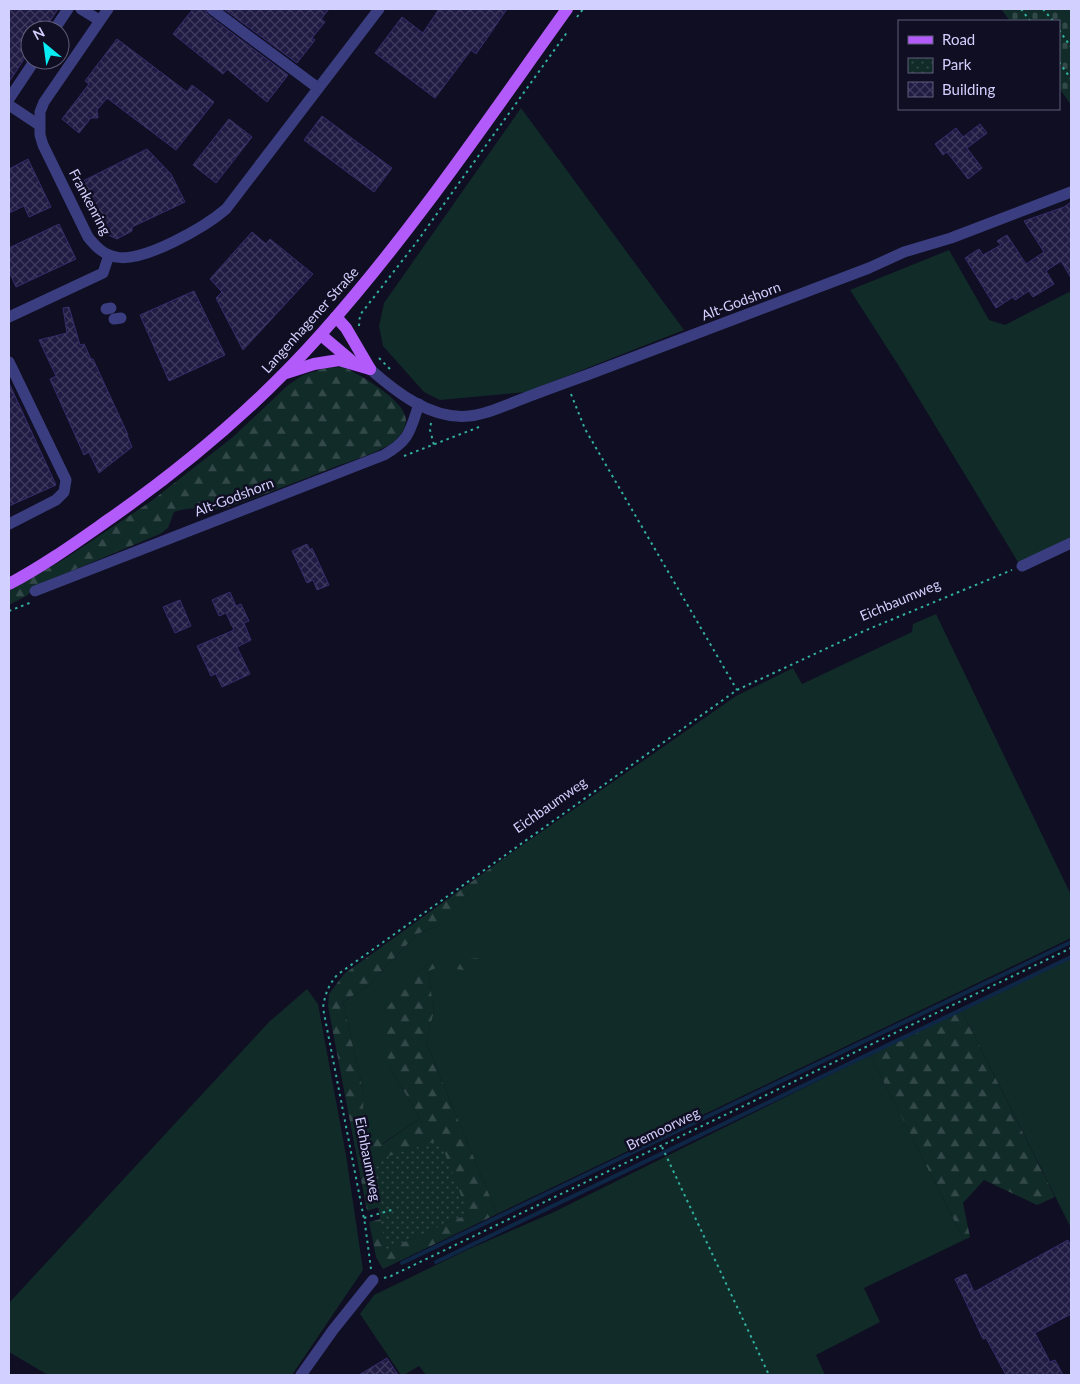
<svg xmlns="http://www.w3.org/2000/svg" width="1080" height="1384" font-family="Lato,sans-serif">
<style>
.green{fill:#112b29}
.forest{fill:url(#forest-firs)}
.cemetery{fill:url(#cemetery-stones)}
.park{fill:url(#park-dots)}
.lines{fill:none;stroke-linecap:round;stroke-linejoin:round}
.stream{stroke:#0e2746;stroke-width:4}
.building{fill:url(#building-cross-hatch);stroke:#352d6d}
.path{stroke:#32b09f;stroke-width:2;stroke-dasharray:2.5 4;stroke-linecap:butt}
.minor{stroke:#3a3d7f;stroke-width:11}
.major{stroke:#b25bfa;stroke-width:12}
.labels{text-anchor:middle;stroke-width:5;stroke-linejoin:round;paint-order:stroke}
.street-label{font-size:14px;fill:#d2d0fe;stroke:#100e22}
</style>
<defs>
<pattern id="forest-firs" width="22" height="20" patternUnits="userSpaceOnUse" patternTransform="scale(1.25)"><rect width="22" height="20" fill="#112b29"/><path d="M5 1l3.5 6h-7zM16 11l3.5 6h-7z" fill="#334949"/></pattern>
<pattern id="cemetery-stones" width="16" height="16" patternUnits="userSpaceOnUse" patternTransform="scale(1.25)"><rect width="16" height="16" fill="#112b29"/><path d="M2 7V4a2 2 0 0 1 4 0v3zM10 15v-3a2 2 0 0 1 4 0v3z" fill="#334949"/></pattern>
<pattern id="park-dots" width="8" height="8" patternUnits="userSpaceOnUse" patternTransform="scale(1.25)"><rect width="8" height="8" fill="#112b29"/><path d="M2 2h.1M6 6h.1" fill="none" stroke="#334949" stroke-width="1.8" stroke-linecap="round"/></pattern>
<pattern id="building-cross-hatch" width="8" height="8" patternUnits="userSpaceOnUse" patternTransform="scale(1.25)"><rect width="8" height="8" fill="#201b42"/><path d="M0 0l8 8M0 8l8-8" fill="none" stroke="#403b5e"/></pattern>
</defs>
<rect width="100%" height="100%" fill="#100e22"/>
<g class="green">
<polygon points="521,108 684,330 526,392 440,400 424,392 383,346 379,326 384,303"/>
<polygon points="949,250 989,320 1005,325 1071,291 1071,538 1018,562 902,371 850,290"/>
<polygon points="936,614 1071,895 1071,938 497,1214 426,1042 434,1011 428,971 436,958 416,973 389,1066 420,1118 382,1144 363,1111 364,1095 343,1002 368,986 417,934 443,924 461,900 481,880 515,853 514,851 736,696 793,668 802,684 912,632 913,624"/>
<polygon points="1071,957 1071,1228 961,1009"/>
<polygon points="307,989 318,1004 346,1155 363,1270 292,1375 48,1375 9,1352 9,1303 269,1022"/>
<polygon points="870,1055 964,1240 864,1288 880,1322 816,1355 825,1375 426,1375 419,1366 404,1375 401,1375 360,1314 374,1295 469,1249 552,1213"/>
</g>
<g class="forest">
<path d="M344 367C360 375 405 400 406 420 406 428 400 437 393 442 382 451 352 461 337 466 299 481 261 496 223 509 206 510 189 506 174 512L168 528 160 534 40 584 31 590 28 595 9 605V591L66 558 150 502 233 437 287 386 303 375 326 368Z"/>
<polygon points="514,851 516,854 481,880 461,900 458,913 443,924 417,934 368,986 343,1002 364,1095 363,1111 383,1144 420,1118 389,1066 384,1035 385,1010 416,973 436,958 439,967 428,971 434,1011 426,1042 497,1214 383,1269 376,1257 369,1222 381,1219 387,1249 468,1214 370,1162 379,1207 367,1211 328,1006 329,994 344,974"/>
<polygon points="478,958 483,973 450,968 450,961"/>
<polygon points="961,1009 1055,1197 1037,1205 984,1180 963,1203 970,1237 964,1240 870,1055"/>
</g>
<polygon class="cemetery" points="1001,9 1071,9 1071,105 1059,88 1059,21 1010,21"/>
<polygon class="park" points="440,1140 468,1214 386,1250 370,1162"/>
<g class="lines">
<g class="stream">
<polyline points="436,1262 1071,957"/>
<polyline points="402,1263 1071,942"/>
</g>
</g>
<g class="building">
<polygon points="9,9 58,9 44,30 30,30 30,50 9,82"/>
<polygon points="193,9 205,9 208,15 288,75 267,102 227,69 223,74 173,34"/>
<polygon points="224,9 329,9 321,19 325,22 312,38 315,40 297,63"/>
<polygon points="439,9 507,9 476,54 471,50 435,98 375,53 402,17 423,33"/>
<polygon points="117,39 187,92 192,85 214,102 176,150 107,98 97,110 98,118 91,118 79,133 62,119 89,84 85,81"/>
<polygon points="322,116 392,168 374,192 304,140"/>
<polygon points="229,119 252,137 216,183 193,165"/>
<polygon points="980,124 987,133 967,148 982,168 968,179 947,152 943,155 935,144 956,128 963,137"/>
<polygon points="147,149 171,174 185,202 132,227 132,231 117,239 106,234 81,182"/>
<polygon points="28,159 51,207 29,217 24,206 9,213 9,169"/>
<polygon points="1071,202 1071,278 1061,261 1046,271 1054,284 1033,297 1029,291 1015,300 1013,297 996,308 965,258 979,249 983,255 1001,245 997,241 1007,235 1026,264 1044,252 1024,221 1064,207"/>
<polygon points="59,224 76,259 16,287 9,271 9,248"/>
<polygon points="252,232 266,244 270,239 313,274 243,350 216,298 222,292 210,279"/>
<polygon points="194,291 225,355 169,381 140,315"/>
<polygon points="69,307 80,345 84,344 91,359 93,359 128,435 127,435 132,447 99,473 89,452 84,455 50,379 56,376 39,340 67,333 63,308"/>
<polygon points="9,383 56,485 9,506"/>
<polygon points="307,544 310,550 312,548 329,585 317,590 313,580 307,583 292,551"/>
<polygon points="230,592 236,606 241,604 249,621 244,623 251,640 237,647 250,674 222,687 216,674 211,676 197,646 234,630 226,613 219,616 212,600"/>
<polygon points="180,600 191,626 175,633 163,607"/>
<polygon points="1068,1240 1071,1247 1071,1314 1035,1333 1050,1362 1055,1360 1063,1375 1006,1375 986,1338 983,1339 955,1279 966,1274 974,1292"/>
<polygon points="387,1358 398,1375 359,1375"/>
</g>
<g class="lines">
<g class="path">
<polyline points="1021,9 1030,21"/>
<polyline points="1043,9 1053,21"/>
<polyline points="1071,9 1071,10"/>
<polyline points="577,17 583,9"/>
<polyline points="1059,30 1071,47"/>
<polyline points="1059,62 1071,79"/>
<polyline points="359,326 360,315 416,243 568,31"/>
<polyline points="379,358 390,369"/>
<polyline points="571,394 585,429 737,690"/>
<polyline points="431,423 430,430 434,445"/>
<polyline points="404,456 479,427"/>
<polyline points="9,611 32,602"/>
<polyline points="662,1147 769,1375"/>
<polyline points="364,1218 395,1209"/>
<path d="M371 1269 365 1224 323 1008C325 994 328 986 337 975L737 690 864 631 1012 570"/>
<polyline points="384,1278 391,1276 1071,948"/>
</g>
<g class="minor">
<polyline points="81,9 99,20"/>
<path d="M108 9 44 102 40 112V135L43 145 88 237C96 247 104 255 116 257 143 263 205 227 226 209L379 9"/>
<polyline points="212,9 318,88"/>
<polyline points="54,30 68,9"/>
<polyline points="9,99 35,60"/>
<polyline points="9,105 39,125"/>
<polyline points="106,309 111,308"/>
<polyline points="9,317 103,273 109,255"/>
<polyline points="114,319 121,318"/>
<polyline points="9,362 66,480 64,492 56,500 9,524"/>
<path d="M370 369C396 392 431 420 469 416 484 415 499 408 512 403 537 393 562 384 587 375 681 339 775 304 869 268L904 252 951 238 1071 192"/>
<polyline points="1022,566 1071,543"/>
<path d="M35 591 384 455C410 440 410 431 419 404"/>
<polyline points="301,1375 333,1330 373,1280"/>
</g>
<g class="major">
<polyline points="336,317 346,328 370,369"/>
<polyline points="321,335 353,362"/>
<polyline points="286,373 314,364 339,360 370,369"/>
<path d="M9 584C45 565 78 541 111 518 188 464 259 404 322 333 412 232 488 119 567 9"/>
</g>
</g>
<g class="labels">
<g class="street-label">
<text transform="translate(90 202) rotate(62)" y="5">Frankenring</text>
<text transform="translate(741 301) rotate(-21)" y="5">Alt-Godshorn</text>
<text transform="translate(310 320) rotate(-48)" y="5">Langenhagener Straße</text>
<text transform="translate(234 497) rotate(-21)" y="5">Alt-Godshorn</text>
<text transform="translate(900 600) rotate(-23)" y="5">Eichbaumweg</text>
<text transform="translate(550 805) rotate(-35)" y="5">Eichbaumweg</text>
<text transform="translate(663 1129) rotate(-26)" y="5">Bremoorweg</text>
<text transform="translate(368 1159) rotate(79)" y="5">Eichbaumweg</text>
</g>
</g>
<rect width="1080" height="1384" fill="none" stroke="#d2d0fe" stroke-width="20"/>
<rect x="898" y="20" width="162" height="90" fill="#100e22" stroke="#5e5c7a"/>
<rect x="908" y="36" width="25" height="8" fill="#b25bfa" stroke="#5e5c7a"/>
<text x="942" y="45" font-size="15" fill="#d2d0fe">Road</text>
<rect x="908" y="58" width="25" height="15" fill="url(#park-dots)" stroke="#5e5c7a"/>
<text x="942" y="70" font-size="15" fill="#d2d0fe">Park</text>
<rect x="908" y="82" width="25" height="15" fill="url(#building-cross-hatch)" stroke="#5e5c7a"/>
<text x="942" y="95" font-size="15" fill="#d2d0fe">Building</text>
<g transform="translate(45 45) rotate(331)"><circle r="24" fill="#100e22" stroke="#5e5c7a"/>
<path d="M0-4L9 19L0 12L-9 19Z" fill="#07edf3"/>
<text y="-8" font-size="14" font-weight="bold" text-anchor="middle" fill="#d2d0fe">N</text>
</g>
</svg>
